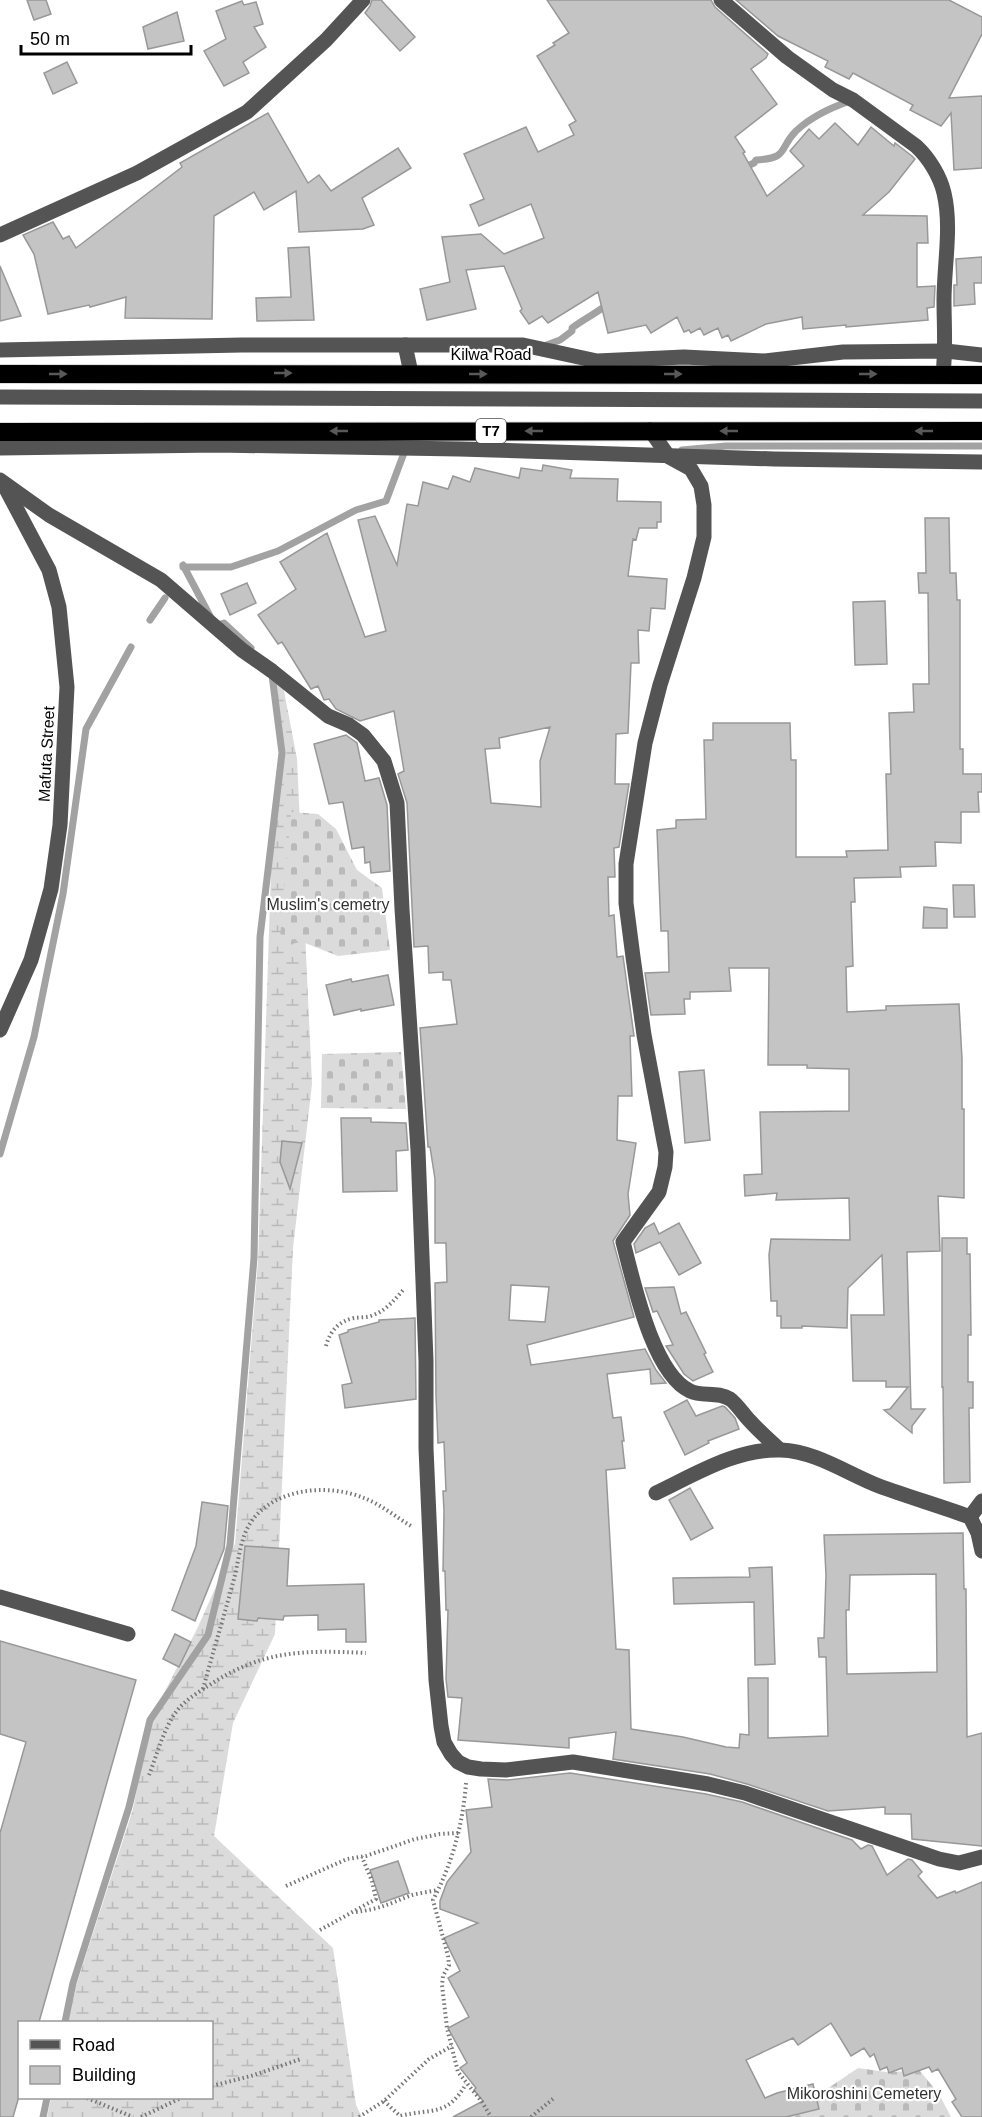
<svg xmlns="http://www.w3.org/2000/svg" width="982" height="2117" font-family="Arial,sans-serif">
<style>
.wetland{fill:url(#wetland-marsh)}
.cemetery{fill:url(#cemetery-stones)}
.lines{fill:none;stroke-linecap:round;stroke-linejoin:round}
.stream{stroke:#a2a2a2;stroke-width:7}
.building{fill:#c4c4c4;stroke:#989898;stroke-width:1.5;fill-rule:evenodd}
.highway-casing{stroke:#dbdbdb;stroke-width:20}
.path{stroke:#767676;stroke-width:4;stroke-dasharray:1.5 3;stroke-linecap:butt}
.minor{stroke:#545454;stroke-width:15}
.highway{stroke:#000;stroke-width:18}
.oneway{fill:#595959}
.labels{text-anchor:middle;stroke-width:4.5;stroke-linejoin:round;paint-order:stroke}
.shield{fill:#fff;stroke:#4c4c4c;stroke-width:1.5}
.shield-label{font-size:15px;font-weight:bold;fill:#000}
.street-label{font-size:16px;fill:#000;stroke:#fff}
.park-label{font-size:16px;fill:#323232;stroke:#fff}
</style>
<defs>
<pattern id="wetland-marsh" width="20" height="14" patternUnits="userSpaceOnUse" patternTransform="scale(1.5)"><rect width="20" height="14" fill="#dbdbdb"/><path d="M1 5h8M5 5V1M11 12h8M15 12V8" fill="none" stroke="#bababa"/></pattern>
<pattern id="cemetery-stones" width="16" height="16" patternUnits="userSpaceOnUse" patternTransform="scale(1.5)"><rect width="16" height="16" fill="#dbdbdb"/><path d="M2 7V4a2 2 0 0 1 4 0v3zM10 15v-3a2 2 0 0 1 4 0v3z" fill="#bababa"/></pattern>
</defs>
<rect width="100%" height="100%" fill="#fff"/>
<polygon class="wetland" points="274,670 281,675 297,759 312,1084 293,1248 275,1634 233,1723 214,1836 333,1948 356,2105 362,2117 47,2117 51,2098 212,2098 212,2022 68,2022 76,1986 133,1809 150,1720 197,1629 235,1544 258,1261 272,842 285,754"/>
<g class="cemetery">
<polygon points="291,812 318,814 336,829 357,870 382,888 390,950 338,956 300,941 279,950"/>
<polygon points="401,1052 406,1109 321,1108 322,1054"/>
<polygon points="858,2068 886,2072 920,2071 939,2094 951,2117 771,2117 776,2113 818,2095"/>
</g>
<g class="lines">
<g class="stream">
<path d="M743 168 754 163 756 160C790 158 778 149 796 131 812 116 830 108 850 101"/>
<path d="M544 346 560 340 572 331V328C584 319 597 313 609 303"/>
<polyline points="682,450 726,446 982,446"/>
<polyline points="183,565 210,616"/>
<polyline points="183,567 231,567 278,551 356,510 386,501 404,453"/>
<polyline points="150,620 165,598"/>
<polyline points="215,626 224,623 251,648"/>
<polyline points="0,1154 34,1037 63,894 86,729 131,647"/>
<polyline points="65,2022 73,1983 129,1807 150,1720 208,1635 230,1545 254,1258 260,937 282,753 272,675"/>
<polyline points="43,2117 47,2098"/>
</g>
</g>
<g class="building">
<polygon points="27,0 46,0 51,14 34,20"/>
<polygon points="372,0 381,0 415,37 400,51 365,13 370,6"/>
<polygon points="547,0 711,0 715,7 768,54 766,58 751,69 777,104 735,137 745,152 743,153 767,196 804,166 790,151 809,129 819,139 835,123 858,145 871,127 894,146 895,143 912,156 915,159 889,192 863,215 927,216 928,243 917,243 917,287 935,286 934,307 927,308 928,320 846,327 846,325 803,329 802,317 766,324 731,341 728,335 722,338 718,328 704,335 700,328 691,333 689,330 684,332 677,317 651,333 646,325 608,333 598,292 548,323 542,316 529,324 520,311 522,309 504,266 466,270 476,309 427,320 420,289 450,282 442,237 481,234 504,254 544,238 531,204 479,226 470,205 484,199 464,154 526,127 538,152 574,135 569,125 576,121 537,56 555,45 553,43 569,33"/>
<polygon points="736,0 949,0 982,17 982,34 949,98 982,96 982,168 954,170 951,113 941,126 910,110 913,105 853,73 849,79 825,67 828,61 778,36"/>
<polygon points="242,1 244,5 256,2 263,24 254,27 266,47 243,62 249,73 224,86 204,51 226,39 216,11"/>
<polygon points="177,12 184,41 148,49 143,27"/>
<polygon points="67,62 77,83 53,94 44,73"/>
<polygon points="268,113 308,183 319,175 331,191 398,148 411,168 362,198 374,225 363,229 299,232 296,191 264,210 254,192 214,216 212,319 125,318 126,297 90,307 89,305 48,314 34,254 23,235 53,222 63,239 69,236 76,248 182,167 180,163"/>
<polygon points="309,247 314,320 257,321 256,298 291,297 288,248"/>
<polygon points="982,257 982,283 974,283 975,304 954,306 954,285 957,285 956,259"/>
<polygon points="0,266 21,316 0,321"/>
<path d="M543 465 572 470 570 478 618 479 617 501 661 502V522H657V528H639L636 540 633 539 628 576 667 579 665 609 651 608 649 631 638 630 639 663H631L628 733 616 734 615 784H629L619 847 614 848 615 877H608L609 916 614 915 617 957 623 956 634 1036H630L632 1096H618L617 1140 636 1143 628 1194 630 1215 613 1241 634 1317 527 1345 531 1365 645 1349 656 1370 666 1383 651 1384 650 1369 607 1374 613 1418 621 1417 624 1441H622L625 1468 606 1470 616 1649 629 1650 631 1729 683 1737 726 1747 739 1748 740 1734 749 1735 748 1678H768V1738L828 1736 826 1657H819L818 1638H824L826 1575 824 1535 963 1533 964 1589H966L967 1737 982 1733V1846L912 1839 911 1814H885V1807L828 1811 747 1784 710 1774 613 1759 616 1732 569 1738V1748L458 1740 462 1698 448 1697 446 1679 448 1610H446L445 1571H443L444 1511 443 1491H446L444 1442 438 1443 436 1396 435 1283 447 1282 446 1243H435V1179L430 1147H428L420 1028 457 1024 451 980H443V972L429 973 428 946 414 947 407 803 398 774 404 771 394 711 360 721 336 709 329 699 324 700 318 686 311 689 282 642 278 644 258 615 296 589 280 562 327 533 365 637 386 631 358 520 375 516 397 565 407 504 418 506 423 482 448 489 453 476 470 482 475 468 519 478 521 468 542 471ZM550 727 540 761 541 807 491 803 485 749 500 748 499 738ZM511 1285 549 1287 545 1322 509 1320ZM936 1574 937 1672 847 1674 846 1610H849L850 1575Z"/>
<polygon points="925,518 949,518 950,573 956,573 957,600 960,600 960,749 963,749 963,774 982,774 982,792 978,792 979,812 961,812 961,843 935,842 936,866 900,867 901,877 854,878 855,902 851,902 853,966 846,967 847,1012 886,1010 886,1006 959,1004 962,1059 962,1109 964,1109 964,1198 938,1196 940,1251 907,1252 911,1409 925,1409 912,1426 912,1433 884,1410 890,1409 908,1387 886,1387 886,1381 853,1381 851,1315 884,1315 882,1255 848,1288 847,1328 802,1326 802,1328 781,1328 781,1316 777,1316 777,1301 771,1301 769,1255 771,1239 850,1240 849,1198 776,1200 777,1193 745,1196 744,1175 762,1174 760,1112 849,1111 849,1069 807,1068 807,1065 768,1065 769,968 729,968 731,991 690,992 690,999 684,999 685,1014 651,1015 645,973 669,972 668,931 661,931 657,830 676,828 676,820 706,819 704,740 713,740 713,723 790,723 791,760 796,760 796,857 847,857 846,851 888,850 886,774 891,774 889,713 914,712 913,684 929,684 928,593 919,593 918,573 926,573"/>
<polygon points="247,583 256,603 230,615 221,594"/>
<polygon points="885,601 887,664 855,665 853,602"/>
<polygon points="346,735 357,743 365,781 379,778 387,805 390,871 371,873 370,862 365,863 364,847 352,849 343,802 329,804 314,744"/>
<polygon points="953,885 974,885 975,917 954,917"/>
<polygon points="924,907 947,909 947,928 923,928"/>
<polygon points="388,975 394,1005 361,1011 361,1009 334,1015 326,985 351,979 352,982"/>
<polygon points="704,1070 710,1140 685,1143 679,1072"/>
<polygon points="341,1118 371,1118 371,1122 406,1123 408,1150 396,1151 397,1191 343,1192"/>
<polygon points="282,1141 302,1143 290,1189 280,1162"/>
<polygon points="654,1223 659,1234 679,1223 701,1263 679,1275 660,1242 636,1253 634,1244 645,1228"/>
<polygon points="942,1238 967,1238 967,1254 970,1254 971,1335 968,1335 968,1382 973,1382 973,1408 969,1408 970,1482 944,1483 943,1386 942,1388"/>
<polygon points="674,1287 681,1314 686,1312 706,1353 704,1354 713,1372 693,1381 684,1374 666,1346 673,1345 657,1311 653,1312 645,1288"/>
<polygon points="415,1318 416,1399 345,1408 342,1385 352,1383 339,1335 348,1332 348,1330 379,1322 379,1320"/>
<polygon points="687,1400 696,1416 722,1406 725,1407 735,1418 739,1429 708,1441 709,1443 685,1455 664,1412"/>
<polygon points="690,1488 713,1528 691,1540 669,1500"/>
<polygon points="202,1502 228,1506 224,1549 195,1621 172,1610 196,1546"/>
<polygon points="245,1546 289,1549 287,1586 364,1584 366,1642 346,1642 346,1629 318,1630 318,1615 284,1616 283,1620 258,1618 257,1621 238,1619"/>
<polygon points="772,1567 775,1664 755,1665 754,1602 674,1604 673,1578 750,1577 749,1568"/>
<polygon points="175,1634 191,1642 179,1667 163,1659"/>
<polygon points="0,1641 136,1680 39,2022 20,2022 20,2093 13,2117 0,2117 0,1833 26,1742 0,1734"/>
<polygon points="570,1773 706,1794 742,1802 852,1840 861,1849 868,1845 872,1846 887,1875 908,1859 912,1860 922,1872 918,1876 937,1898 955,1891 956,1893 982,1882 982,2117 962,2117 952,2102 956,2099 938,2069 932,2072 929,2067 904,2076 902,2068 889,2073 887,2067 880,2070 874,2054 870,2057 864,2048 851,2056 831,2023 798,2045 793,2038 746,2060 765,2098 777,2093 813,2084 819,2109 786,2117 453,2117 483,2101 474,2090 476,2088 460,2068 467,2063 448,2028 469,2017 448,1978 460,1971 444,1938 478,1923 440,1909 440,1901 447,1882 471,1852 466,1810 492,1807 488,1779 507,1780"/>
<polygon points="398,1861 409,1893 381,1903 370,1870"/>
</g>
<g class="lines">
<g class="highway-casing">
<g id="highway">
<polyline points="0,374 982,375"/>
<polyline points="0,432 982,431"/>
</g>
</g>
<g class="path">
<path d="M326 1346C330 1331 339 1321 354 1318 360 1317 367 1318 373 1315 387 1310 395 1299 405 1288"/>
<path d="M203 1689C213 1652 224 1616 234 1579 239 1560 240 1538 251 1522 274 1488 328 1483 364 1498 380 1504 396 1517 411 1526"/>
<path d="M149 1775C157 1755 163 1730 176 1712 184 1701 197 1693 208 1686 262 1650 303 1650 366 1653"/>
<path d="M466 1783C463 1824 452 1864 433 1900L448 1956 449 1965 443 1976 442 1985 447 2028 458 2072 482 2102 491 2117"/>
<polyline points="286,1886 347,1859 366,1856 415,1839 440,1834 459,1833"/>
<path d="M356 1912C379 1909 389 1904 409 1896 418 1893 429 1892 438 1890"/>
<polyline points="320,1930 376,1899 372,1881 362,1857"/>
<polyline points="212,2086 251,2076 301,2059"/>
<polyline points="87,2098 133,2117"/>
<path d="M384 2101 400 2116C432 2108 447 2117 466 2084"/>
<polyline points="141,2117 181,2098"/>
<polyline points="359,2117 384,2101 429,2059 452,2046"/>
<polyline points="531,2117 554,2098"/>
</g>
<g class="minor">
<path d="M721 0 787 57 833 90 853 100 916 146C929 158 940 176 944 193 952 227 944 265 944 300 944 325 946 349 943 374"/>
<polyline points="0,235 137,173 247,112 326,40 363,0"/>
<polyline points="405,345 523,345 597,361 684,357 765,361 843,352 946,351 982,355"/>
<polyline points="0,350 242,345 405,345 411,373"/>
<polyline points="0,397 982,401"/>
<path d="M650 430 669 457 691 469 701 486 704 505V537L694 578 660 685 645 743 626 864V903L633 957 644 1035 666 1152 665 1167 659 1192 623 1242C633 1279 652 1373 690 1391 702 1397 718 1391 730 1399 737 1404 743 1414 749 1420 758 1430 769 1440 779 1449"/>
<polyline points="0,448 218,445 459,449 774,459 982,462"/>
<polyline points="0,480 49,515 161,580 242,650 272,671 328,716 349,725 363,735 384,761 397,803 402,909 418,1150 426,1361 426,1448 436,1680 441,1726 444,1742 451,1754 458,1762 468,1767 481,1769 506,1770 573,1762 708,1784 745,1793 939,1859 959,1863 982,1857"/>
<polyline points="0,1030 31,960 51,889 60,825 67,687 59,607 49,570 4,485"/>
<path d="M656 1493C694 1475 737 1448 781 1450 815 1451 848 1474 879 1486 909 1497 940 1506 970 1517L978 1533 982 1551"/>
<polyline points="970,1517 982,1501"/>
<polyline points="0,1597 128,1634"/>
</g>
<use href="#highway" class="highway"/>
</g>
<defs><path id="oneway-solid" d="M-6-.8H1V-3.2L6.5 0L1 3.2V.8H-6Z" transform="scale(1.5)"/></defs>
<g class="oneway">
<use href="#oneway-solid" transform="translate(283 373)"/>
<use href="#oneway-solid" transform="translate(58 374)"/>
<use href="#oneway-solid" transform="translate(478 374)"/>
<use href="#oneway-solid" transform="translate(673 374)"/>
<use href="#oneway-solid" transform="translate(868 374)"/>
<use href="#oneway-solid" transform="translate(339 431) rotate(180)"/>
<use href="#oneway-solid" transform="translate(534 431) rotate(180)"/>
<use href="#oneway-solid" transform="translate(729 431) rotate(-180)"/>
<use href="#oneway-solid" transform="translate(924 431) rotate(-180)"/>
</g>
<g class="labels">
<rect class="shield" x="476" y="419" width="30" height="24" rx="4.5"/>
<g class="shield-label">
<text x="491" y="436">T7</text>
</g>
<g class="street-label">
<text x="491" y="360">Kilwa Road</text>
<text transform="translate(46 754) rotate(-87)" y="6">Mafuta Street</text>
</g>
<g class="park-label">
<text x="328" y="910">Muslim's cemetry</text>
<text x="864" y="2099">Mikoroshini Cemetery</text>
</g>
</g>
<rect x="18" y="2021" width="195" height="78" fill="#ffffff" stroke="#999999" stroke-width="1.5"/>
<rect x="30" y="2040" width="30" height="9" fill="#545454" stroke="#999999" stroke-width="1.5"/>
<text x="72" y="2051" font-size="18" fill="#000000">Road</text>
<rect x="30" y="2066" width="30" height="18" fill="#c4c4c4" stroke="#999999" stroke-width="1.5"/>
<text x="72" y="2081" font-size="18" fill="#000000">Building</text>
<path d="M21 45v9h170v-9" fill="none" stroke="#000000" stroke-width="3"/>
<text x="30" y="45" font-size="18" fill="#000000" stroke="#ffffff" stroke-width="4.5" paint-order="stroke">50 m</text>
</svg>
